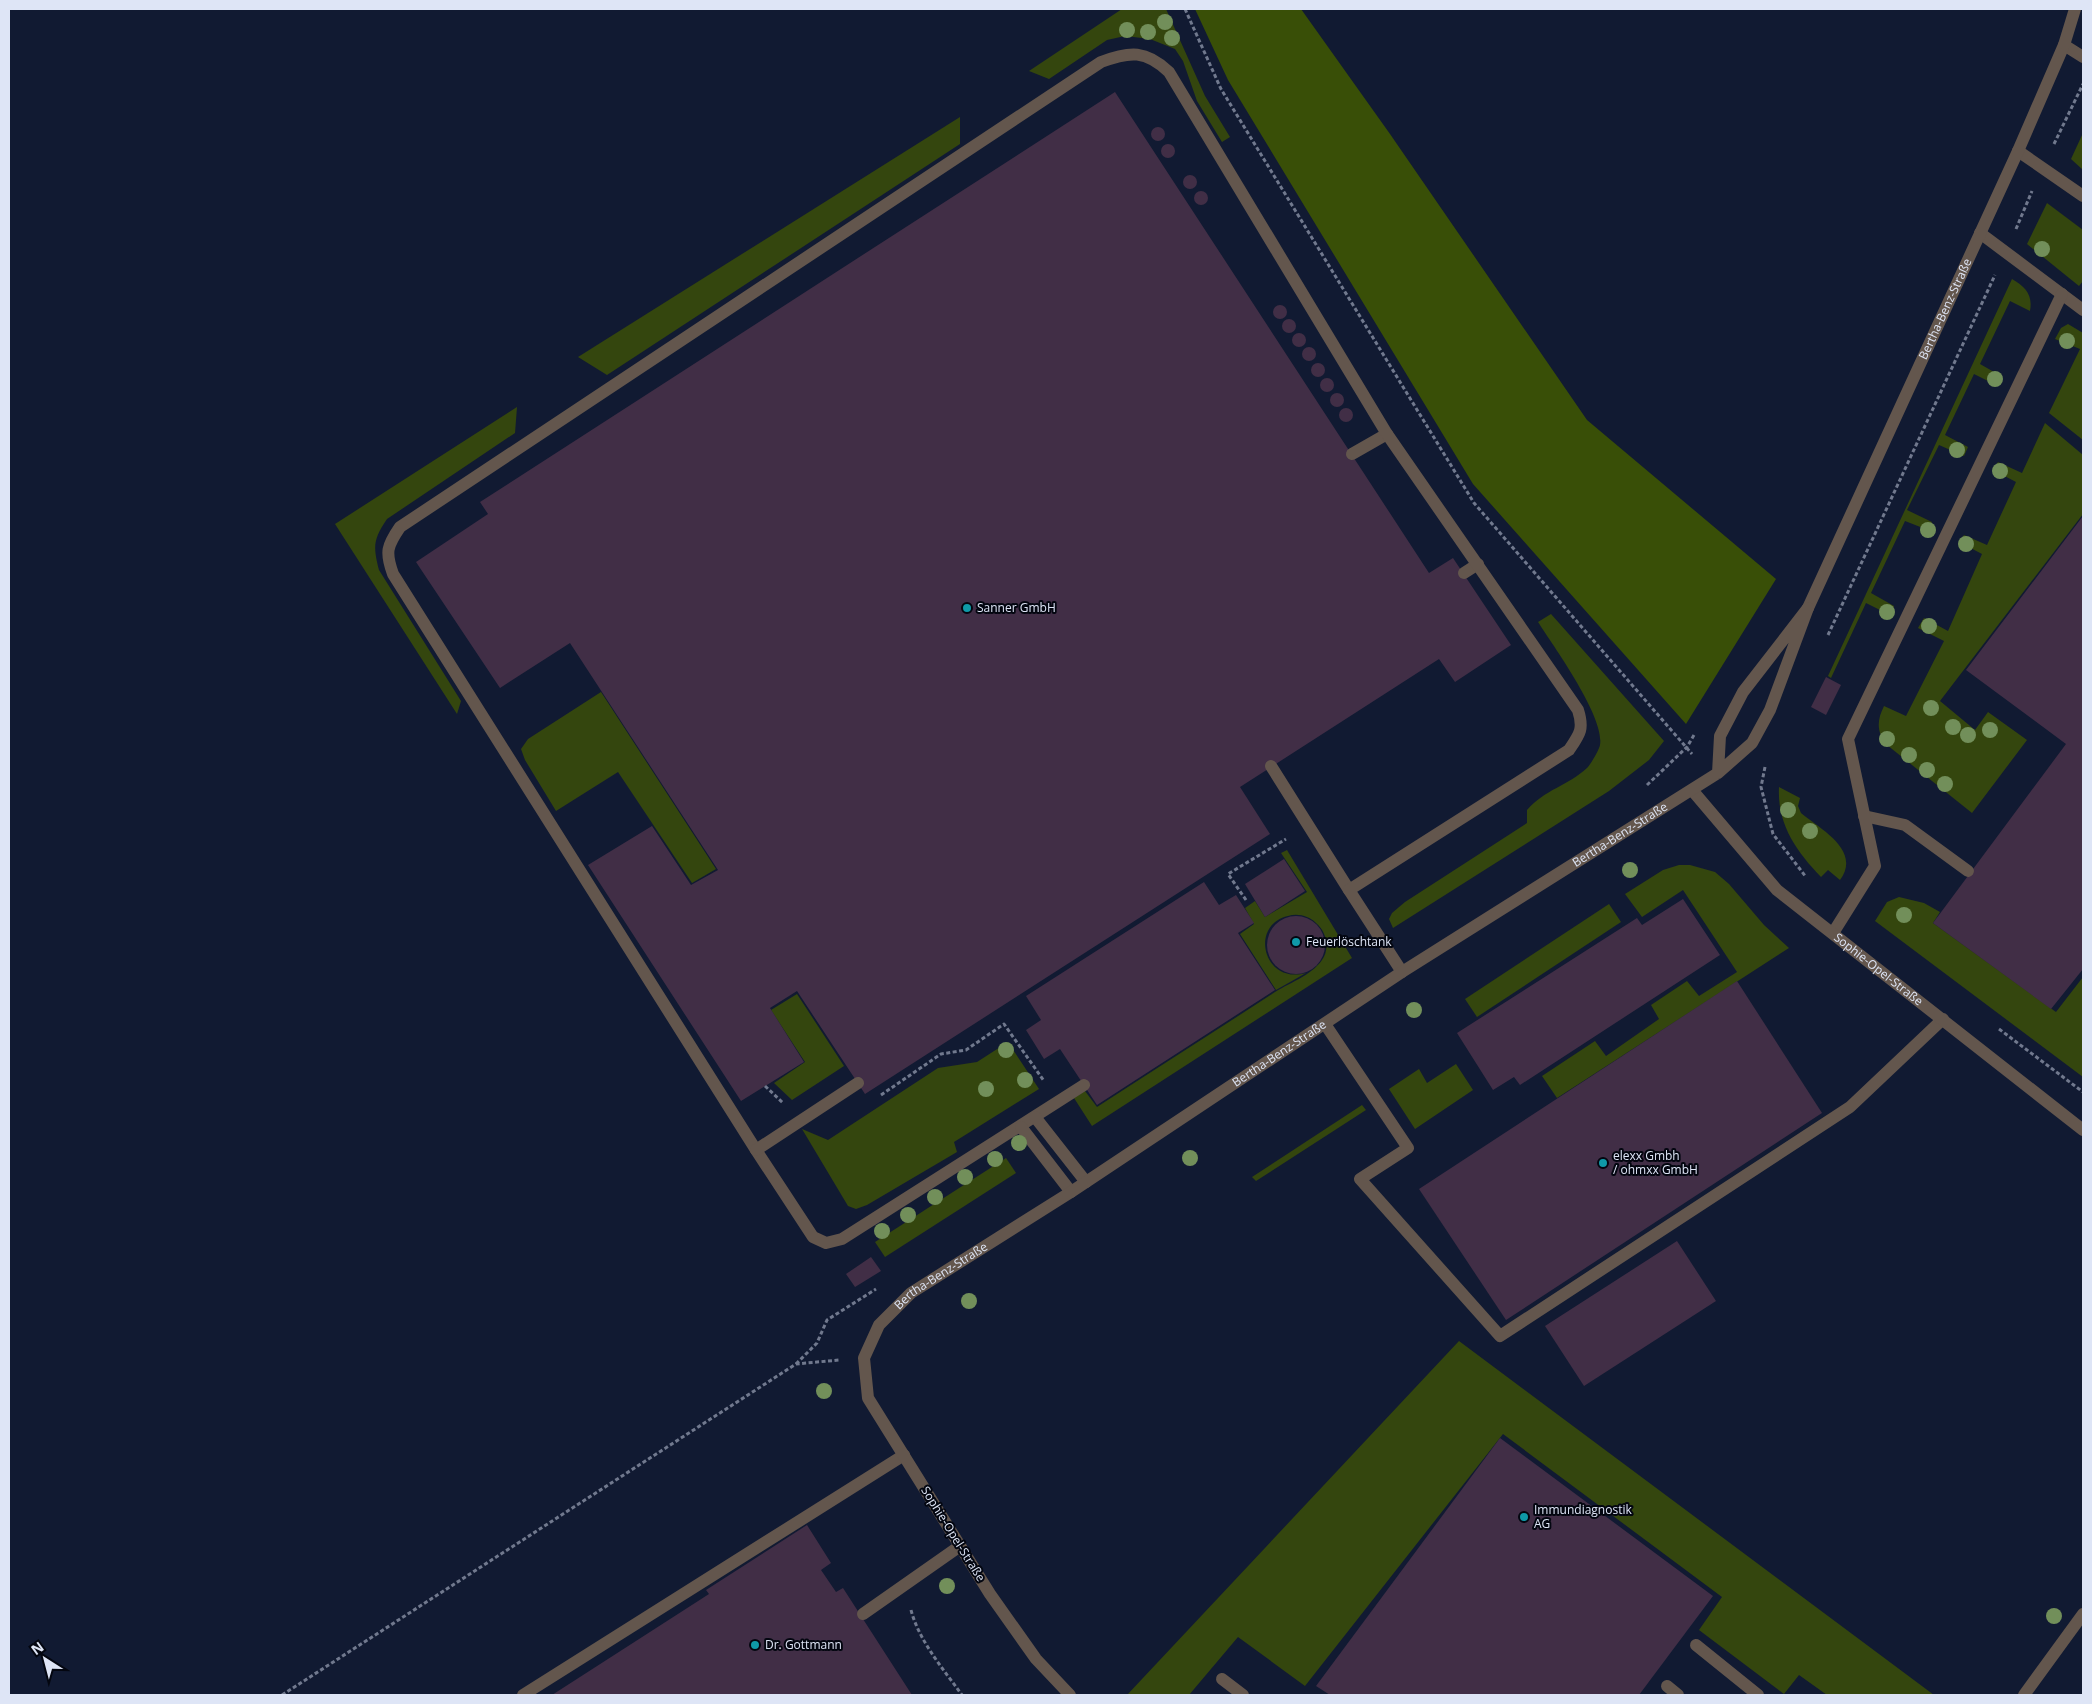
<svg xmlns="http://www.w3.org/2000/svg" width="2092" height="1704" font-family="'Open Sans',sans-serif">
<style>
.green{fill:#34460e}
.forest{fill:#394f07}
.building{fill:#412e46}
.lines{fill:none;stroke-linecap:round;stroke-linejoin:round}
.path{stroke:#71798e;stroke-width:3;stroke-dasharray:4 2.5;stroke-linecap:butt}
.lane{stroke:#63564d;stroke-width:12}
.street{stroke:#63564d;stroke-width:12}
.tree{fill:#728f5a}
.culture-dot{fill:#0f9aa8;stroke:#030610;stroke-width:2}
.labels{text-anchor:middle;stroke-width:4;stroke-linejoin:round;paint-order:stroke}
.street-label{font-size:12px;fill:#dee5f6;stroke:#030610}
.poi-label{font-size:12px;fill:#dee5f6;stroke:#030610;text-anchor:start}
</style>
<rect width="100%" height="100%" fill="#111a32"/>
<g class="green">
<polygon points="1122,9 1166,9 1205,96 1230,137 1222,142 1197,101 1183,61 1175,49 1150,39 1125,36 1107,40 1049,79 1029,71"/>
<polygon points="960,117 960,144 607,375 578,357"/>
<polygon points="2083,133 2083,170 2071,159"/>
<polygon points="2047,203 2083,230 2083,281 2079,286 2027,244"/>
<path d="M2012 279C2025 287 2033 294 2030 311L2010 301 1980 364 2001 376 1996 385 1974 374 1945 435 1968 447 1964 456 1939 445 1907 510 1932 522 1928 530 1905 521 1871 593 1894 606 1890 615 1866 603 1831 678 1828 676Z"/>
<polygon points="2068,324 2083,333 2083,440 2049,413 2080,349 2055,339 2061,328"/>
<path d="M517 407 515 433 387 519C373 540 373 546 379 570L461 701 457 714 335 524Z"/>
<path d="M2045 423 2083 455V514L1940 701 1975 730 1988 712 2027 740 1972 813 1887 745C1876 732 1877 720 1884 706L1906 716 1944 641 1918 628 1924 618 1948 631 1982 554 1959 542 1964 535 1987 545 2016 482 1993 470 1998 462 2022 473Z"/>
<path d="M1551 614 1664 741 1649 760 1609 791 1393 928 1389 919 1392 913 1405 902 1527 823V810C1544 790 1569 785 1587 768 1591 764 1599 750 1600 745 1605 717 1554 647 1538 622Z"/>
<polygon points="601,692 716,869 692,883 618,772 556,811 525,760 521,749 528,739"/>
<path d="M1779 787 1800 798 1798 806 1801 813C1820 829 1862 850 1840 880L1828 870 1821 877C1796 851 1777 824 1779 787Z"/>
<path d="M1287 850 1352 958 1092 1126 1074 1098 1085 1091 1097 1107C1155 1069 1214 1032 1272 994 1288 983 1311 976 1322 960 1330 949 1327 932 1316 923 1309 916 1298 913 1288 916 1249 925 1263 985 1306 973L1276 990 1240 934 1254 924 1245 908 1255 901 1265 917 1307 892 1281 853Z"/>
<polygon points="1679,865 1690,865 1715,872 1729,884 1764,925 1789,948 1557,1098 1542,1076 1595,1041 1606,1056 1659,1019 1651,1005 1687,981 1699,996 1737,972 1683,890 1642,917 1625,894 1663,870"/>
<polygon points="1899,897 1924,903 1940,912 1933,923 2056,1012 2083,977 2083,1077 1875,921 1887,902"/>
<polygon points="1609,904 1621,922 1477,1017 1465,999"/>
<polygon points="797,994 844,1066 792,1100 774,1083 805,1062 771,1010"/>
<polygon points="1008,1042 1039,1089 954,1142 957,1152 867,1205 856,1209 848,1206 802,1129 828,1140 938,1068 977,1062"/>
<polygon points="1456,1064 1473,1090 1415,1129 1389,1089 1419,1069 1427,1083"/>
<polygon points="1362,1105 1366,1110 1256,1181 1252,1177"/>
<polygon points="1006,1158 1016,1173 885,1257 875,1242"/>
<polygon points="1459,1341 1934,1695 1827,1695 1799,1675 1784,1694 1699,1630 1722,1597 1503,1434 1305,1686 1238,1637 1189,1695 1127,1695"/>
</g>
<polygon class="forest" points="1195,9 1301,9 1390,134 1587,420 1776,579 1686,724 1473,484 1228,80"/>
<g class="building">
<polygon points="1115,92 1429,573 1453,558 1511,645 1455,682 1439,659 1240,787 1270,834 865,1094 797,991 770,1008 804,1062 741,1101 588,865 652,826 691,885 718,870 570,643 500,688 416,562 488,514 480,502"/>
<circle cx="1158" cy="134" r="7"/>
<circle cx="1168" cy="151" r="7"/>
<circle cx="1190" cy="182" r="7"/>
<circle cx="1201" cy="198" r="7"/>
<circle cx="1280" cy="312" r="7"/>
<circle cx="1289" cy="326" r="7"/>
<circle cx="1299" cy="340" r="7"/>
<circle cx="1309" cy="354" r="7"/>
<circle cx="1318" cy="370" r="7"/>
<circle cx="1327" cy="385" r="7"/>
<circle cx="1337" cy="400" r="7"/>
<circle cx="1346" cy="415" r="7"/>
<polygon points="2083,516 2083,969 2051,1009 1933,923 2066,744 1966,670"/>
<polygon points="1826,677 1841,685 1826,715 1811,707"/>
<polygon points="1284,859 1305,891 1265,917 1245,884"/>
<polygon points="1204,882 1219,905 1236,895 1254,923 1238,933 1275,990 1097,1105 1060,1049 1044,1059 1026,1030 1041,1020 1026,996"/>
<polygon points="1683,899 1720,955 1520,1085 1514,1077 1493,1090 1457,1033 1637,918 1642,925"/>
<circle cx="1296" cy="945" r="29"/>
<polygon points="1737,981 1822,1113 1506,1320 1419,1189"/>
<polygon points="1677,1241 1716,1301 1584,1386 1545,1326"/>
<polygon points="871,1257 881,1271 855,1287 846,1274"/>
<polygon points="1500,1438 1713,1596 1639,1695 1330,1695 1316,1686"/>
<polygon points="807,1525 831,1563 821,1570 836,1592 843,1588 912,1695 552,1695 709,1594 706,1590"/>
</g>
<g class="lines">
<g class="path">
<polyline points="1185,9 1221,89 1474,503 1692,754"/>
<polyline points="2054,144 2083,84"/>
<polyline points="2016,229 2032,191"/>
<polyline points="1828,635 1995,275"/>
<polyline points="1765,767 1761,787 1773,834 1806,877"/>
<polyline points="1647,785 1687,747 1694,735"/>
<polyline points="1246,900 1228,874 1286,839"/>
<polyline points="1999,1029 2083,1092"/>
<polyline points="765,1086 783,1103"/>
<polyline points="881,1095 941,1054 966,1050 1004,1024 1044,1081"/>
<polyline points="796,1364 817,1343 827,1320 876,1289"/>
<path d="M911 1610C919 1641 944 1670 962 1695"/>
<polyline points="282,1695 796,1364 839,1360"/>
</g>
<g class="lane">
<polyline points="2064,45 2083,57"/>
<polyline points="2018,151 2083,196"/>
<polyline points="1980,233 2083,310"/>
<polyline points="1352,454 1387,434"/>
<polyline points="1464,573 1478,564"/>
<polyline points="1271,766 1349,890"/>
<polyline points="1864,816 1905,825 1968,871"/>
<polyline points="1833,933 1875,866 1848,739 2062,294"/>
<polyline points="1325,1024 1408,1148 1360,1179 1500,1336 1850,1107 1943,1019"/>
<path d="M1084 1085 842 1239 826 1243 813 1237 756 1150 393 574C385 552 387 546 400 527L1101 62C1130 51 1146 50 1169 72L1387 434 1578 710C1584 729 1580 734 1569 750L1349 890 1402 972"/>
<polyline points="1035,1117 1086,1182"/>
<polyline points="1021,1127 1071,1192"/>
<polyline points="756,1150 858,1083"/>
<polyline points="863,1614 960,1546"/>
<polyline points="1696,1645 1758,1695"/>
<polyline points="1222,1679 1243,1695"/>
<polyline points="1667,1686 1678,1695"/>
<polyline points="523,1695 904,1455"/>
</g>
<g class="street">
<path id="s1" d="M1808 608 2018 151 2064 45 2075 9"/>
<path id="s2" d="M1692 790 1777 890 2083 1130"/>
<path id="s3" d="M1070 1695 1036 1659 990 1594 868 1398 864 1358 879 1325 911 1293 1071 1192 1402 972 1718 773 1752 743 1770 710 1808 608 1743 692 1720 736 1718 773"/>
<polyline points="2024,1695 2083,1614"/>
</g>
</g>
<g class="tree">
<circle cx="1165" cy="22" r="8"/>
<circle cx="1127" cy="30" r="8"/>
<circle cx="1148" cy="32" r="8"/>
<circle cx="1172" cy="38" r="8"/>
<circle cx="2042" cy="249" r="8"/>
<circle cx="2067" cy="341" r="8"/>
<circle cx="1995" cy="379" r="8"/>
<circle cx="1957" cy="450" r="8"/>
<circle cx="2000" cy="471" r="8"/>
<circle cx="1928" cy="530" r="8"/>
<circle cx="1966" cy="544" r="8"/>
<circle cx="1887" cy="612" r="8"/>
<circle cx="1929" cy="626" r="8"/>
<circle cx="1931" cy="708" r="8"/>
<circle cx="1953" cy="727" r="8"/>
<circle cx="1990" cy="730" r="8"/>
<circle cx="1968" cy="735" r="8"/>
<circle cx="1887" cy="739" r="8"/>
<circle cx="1909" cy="755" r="8"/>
<circle cx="1927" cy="770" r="8"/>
<circle cx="1945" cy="784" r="8"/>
<circle cx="1788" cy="810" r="8"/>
<circle cx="1810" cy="831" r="8"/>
<circle cx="1630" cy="870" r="8"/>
<circle cx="1904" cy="915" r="8"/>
<circle cx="1414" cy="1010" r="8"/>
<circle cx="1006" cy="1050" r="8"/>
<circle cx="1025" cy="1080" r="8"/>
<circle cx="986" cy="1089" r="8"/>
<circle cx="1019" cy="1143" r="8"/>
<circle cx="1190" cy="1158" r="8"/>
<circle cx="995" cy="1159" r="8"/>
<circle cx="965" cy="1177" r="8"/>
<circle cx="935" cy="1197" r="8"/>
<circle cx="908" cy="1215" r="8"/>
<circle cx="882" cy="1231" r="8"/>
<circle cx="969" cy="1301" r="8"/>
<circle cx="824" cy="1391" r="8"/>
<circle cx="947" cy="1586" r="8"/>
<circle cx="2054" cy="1616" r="8"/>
</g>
<g class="culture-dot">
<circle cx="967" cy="608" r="5"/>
<circle cx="1296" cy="942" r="5"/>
<circle cx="1603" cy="1163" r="5"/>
<circle cx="1524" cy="1517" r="5"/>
<circle cx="755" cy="1645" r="5"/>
</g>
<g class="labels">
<g class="street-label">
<text dy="4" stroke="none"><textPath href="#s1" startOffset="329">Bertha-Benz-Straße</textPath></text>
<text dy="4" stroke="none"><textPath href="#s3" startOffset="1326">Bertha-Benz-Straße</textPath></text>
<text dy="4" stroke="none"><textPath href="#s2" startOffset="260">Sophie-Opel-Straße</textPath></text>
<text dy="4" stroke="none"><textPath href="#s3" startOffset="921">Bertha-Benz-Straße</textPath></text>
<text dy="4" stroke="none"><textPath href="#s3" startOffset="516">Bertha-Benz-Straße</textPath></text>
<text transform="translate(953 1534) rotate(58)" y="4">Sophie-Opel-Straße</text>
</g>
<g class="poi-label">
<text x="977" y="612">Sanner GmbH</text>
<text x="1306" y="946">Feuerlöschtank</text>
<text x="1613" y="1160">elexx Gmbh<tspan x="1613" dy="14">/ ohmxx GmbH</tspan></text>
<text x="1534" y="1514">Immundiagnostik<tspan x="1534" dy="14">AG</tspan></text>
<text x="765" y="1649">Dr. Gottmann</text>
</g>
</g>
<rect width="2092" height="1704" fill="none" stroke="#dee5f6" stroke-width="20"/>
<g transform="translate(45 1659) rotate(324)" stroke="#030610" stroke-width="4" paint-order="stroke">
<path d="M0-4L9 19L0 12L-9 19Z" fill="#dee5f6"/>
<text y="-8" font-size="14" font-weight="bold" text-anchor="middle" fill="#dee5f6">N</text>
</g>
</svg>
